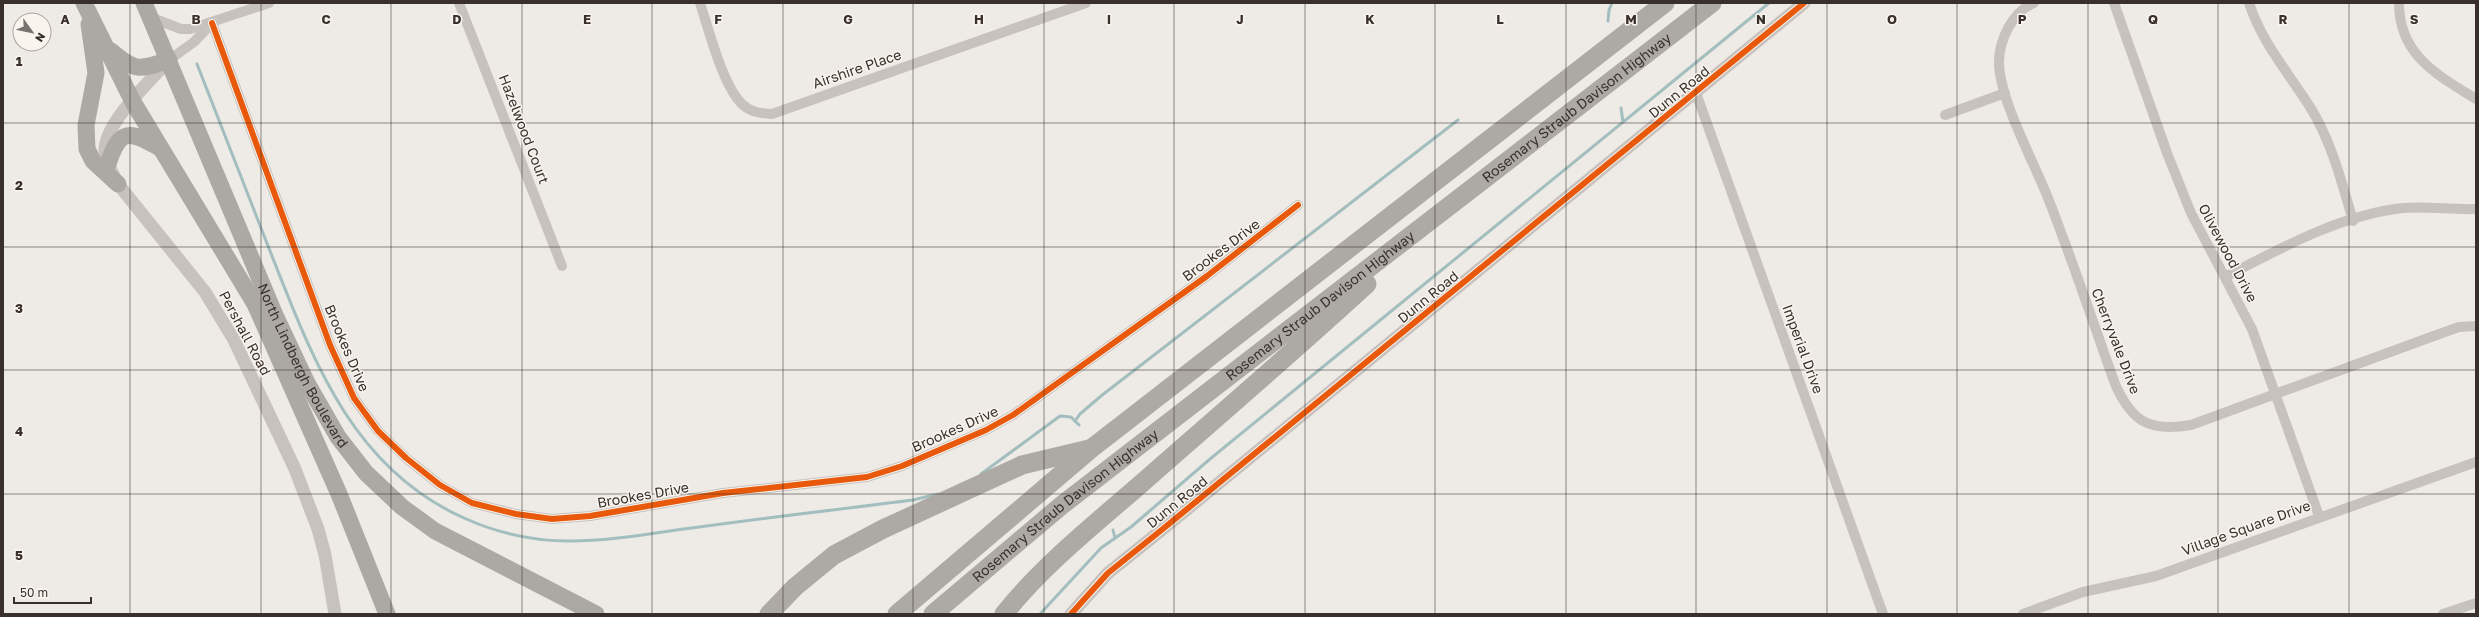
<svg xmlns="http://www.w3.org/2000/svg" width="2479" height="617" font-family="'Golos Text',sans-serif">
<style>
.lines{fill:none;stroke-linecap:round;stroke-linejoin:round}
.stream{stroke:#a2bebe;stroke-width:3}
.minor{stroke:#c7c2be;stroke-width:10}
.tertiary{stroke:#c7c2be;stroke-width:13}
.trunk{stroke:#aca8a4;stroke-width:17}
.motorway{stroke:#ada9a4;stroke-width:19}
.cycleway-casing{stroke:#f9f4ee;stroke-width:8}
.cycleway{stroke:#e8590c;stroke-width:6}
.grid{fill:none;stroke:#39302c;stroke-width:1;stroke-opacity:0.55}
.labels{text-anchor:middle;stroke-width:3;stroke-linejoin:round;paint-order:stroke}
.street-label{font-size:14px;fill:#39302c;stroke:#f9f4ee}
.grid-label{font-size:13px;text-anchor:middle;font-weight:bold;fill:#39302c;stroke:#f9f4ee;stroke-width:3;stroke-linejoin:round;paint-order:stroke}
</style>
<rect width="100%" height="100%" fill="#eeeae5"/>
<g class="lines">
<g class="stream">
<polyline points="1608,21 1609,10 1612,3"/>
<path d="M197 64C221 126 246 188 270 251 312 357 351 468 464 518 497 533 533 541 570 541 614 541 657 532 699 527 771 517 842 509 913 500L938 494"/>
<polyline points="1621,108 1623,122"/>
<polyline points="1075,421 1080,414 1101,396 1458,120"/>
<polyline points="981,474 1060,416 1071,417 1079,425"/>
<polyline points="1113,530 1115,538"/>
<polyline points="1040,614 1101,548 1131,527 1210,459 1769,3"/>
</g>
<g class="minor">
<polyline points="459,3 562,266"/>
<path d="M700 3C709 30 723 87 743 105 752 113 762 113 772 114L1086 3"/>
<path d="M2034 3C2013 11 1999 40 1999 62 1999 99 2034 162 2048 198 2072 259 2093 322 2115 384 2132 422 2149 432 2191 425L2442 333 2459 327 2476 326"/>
<polyline points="2114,3 2167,153 2191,213 2252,329 2319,516"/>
<path d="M2249 3C2262 43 2288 72 2310 107 2331 140 2342 183 2353 221"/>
<path d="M2399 3C2399 55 2437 75 2476 99"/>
<polyline points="150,17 181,29 190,29 269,3"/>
<polyline points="212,23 330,345 354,398 378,431 406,458 440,485 472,503 516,514 552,519 590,516 723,493 867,477 902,466 986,430 1013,415 1207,276 1298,205"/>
<polyline points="169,60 194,42 212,23"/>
<polyline points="1696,93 1883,614"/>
<polyline points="1945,115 2005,93"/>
<path d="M2225 277C2281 248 2340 215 2403 208 2428 206 2452 210 2476 209"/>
<polyline points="2023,614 2083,592 2156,576 2476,462"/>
<polyline points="2443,614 2476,603"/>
</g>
<g class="tertiary">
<path d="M169 60C151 80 103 124 105 152 106 163 113 174 118 184L205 292 234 340 295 469 318 529 325 555 335 614"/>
<polyline points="1071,614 1108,573 1164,528 1804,3"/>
</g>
<g class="trunk">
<polyline points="84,3 133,102 255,304 339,494 387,614"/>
<path id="s1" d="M144 3 275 315 307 383 338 437 366 473 402 507 435 531 596 614"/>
<polyline points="89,24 96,73 86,125 87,149 93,161 118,184"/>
<path d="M111 51C135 72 140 70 169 60"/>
<path d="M108 164C120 127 130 131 160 148"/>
</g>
<g class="motorway">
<polyline points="769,614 795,587 834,555 883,529 1022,465 1089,449"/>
<polyline points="897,614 1092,448 1665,3"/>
<path id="s2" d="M933 614 1062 505 1712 3"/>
<path d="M1004 614C1043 565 1095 524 1142 483 1217 417 1293 352 1367 284"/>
</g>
<g class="cycleway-casing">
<g id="cycleway">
<polyline points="212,23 330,345 354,398 378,431 406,458 440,485 472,503 516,514 552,519 590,516 723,493 867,477 902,466 986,430 1013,415 1207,276 1298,205"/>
<polyline points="1071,614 1108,573 1164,528 1804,3"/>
</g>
</g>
<use href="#cycleway" class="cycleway"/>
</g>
<path class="grid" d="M130 3V614M261 3V614M391 3V614M522 3V614M652 3V614M783 3V614M913 3V614M1044 3V614M1174 3V614M1305 3V614M1435 3V614M1566 3V614M1696 3V614M1827 3V614M1957 3V614M2088 3V614M2218 3V614M2349 3V614M3 123H2476M3 247H2476M3 370H2476M3 494H2476"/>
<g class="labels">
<g class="street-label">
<text transform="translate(857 69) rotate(-19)" y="5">Airshire Place</text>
<text transform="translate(1679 92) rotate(-39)" y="5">Dunn Road</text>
<text dy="5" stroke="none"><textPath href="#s2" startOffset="819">Rosemary Straub Davison Highway</textPath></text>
<text transform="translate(524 129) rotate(69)" y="5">Hazelwood Court</text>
<text transform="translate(1221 250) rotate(-37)" y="5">Brookes Drive</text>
<text transform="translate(2228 253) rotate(62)" y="5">Olivewood Drive</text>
<text transform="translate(1428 297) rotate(-39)" y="5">Dunn Road</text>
<text dy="5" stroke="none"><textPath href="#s2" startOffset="495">Rosemary Straub Davison Highway</textPath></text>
<text transform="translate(245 333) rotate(62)" y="5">Pershall Road</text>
<text transform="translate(2116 341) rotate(69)" y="5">Cherryvale Drive</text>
<text transform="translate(347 348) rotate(67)" y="5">Brookes Drive</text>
<text transform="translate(1803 349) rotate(70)" y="5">Imperial Drive</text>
<text dy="5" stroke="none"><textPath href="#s1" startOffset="396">North Lindbergh Boulevard</textPath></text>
<text transform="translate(955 429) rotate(-24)" y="5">Brookes Drive</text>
<text transform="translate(643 495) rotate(-10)" y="5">Brookes Drive</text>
<text transform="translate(1177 502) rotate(-39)" y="5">Dunn Road</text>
<text dy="5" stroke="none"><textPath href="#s2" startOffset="171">Rosemary Straub Davison Highway</textPath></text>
<text transform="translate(2246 528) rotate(-20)" y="5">Village Square Drive</text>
</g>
</g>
<g class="grid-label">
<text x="65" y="24">A</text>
<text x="196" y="24">B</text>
<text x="326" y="24">C</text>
<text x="457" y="24">D</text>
<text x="587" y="24">E</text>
<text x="718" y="24">F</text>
<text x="848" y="24">G</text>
<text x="979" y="24">H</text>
<text x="1109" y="24">I</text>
<text x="1240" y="24">J</text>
<text x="1370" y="24">K</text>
<text x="1500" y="24">L</text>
<text x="1631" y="24">M</text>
<text x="1761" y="24">N</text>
<text x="1892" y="24">O</text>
<text x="2022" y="24">P</text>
<text x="2153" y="24">Q</text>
<text x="2283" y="24">R</text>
<text x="2414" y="24">S</text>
<text x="19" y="66">1</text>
<text x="19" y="190">2</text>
<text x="19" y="313">3</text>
<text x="19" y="436">4</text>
<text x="19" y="560">5</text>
</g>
<rect width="2479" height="617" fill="none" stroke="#39302c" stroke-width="8"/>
<g transform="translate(32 32) rotate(123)"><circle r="19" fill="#f9f4ee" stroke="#aca6a0"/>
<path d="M0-3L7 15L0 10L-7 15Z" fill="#78716d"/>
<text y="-6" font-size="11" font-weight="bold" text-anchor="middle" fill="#39302c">N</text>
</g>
<path d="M14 597v6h77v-6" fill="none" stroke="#39302c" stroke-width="2"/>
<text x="20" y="597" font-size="12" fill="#39302c" stroke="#f9f4ee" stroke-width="3" paint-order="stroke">50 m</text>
</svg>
